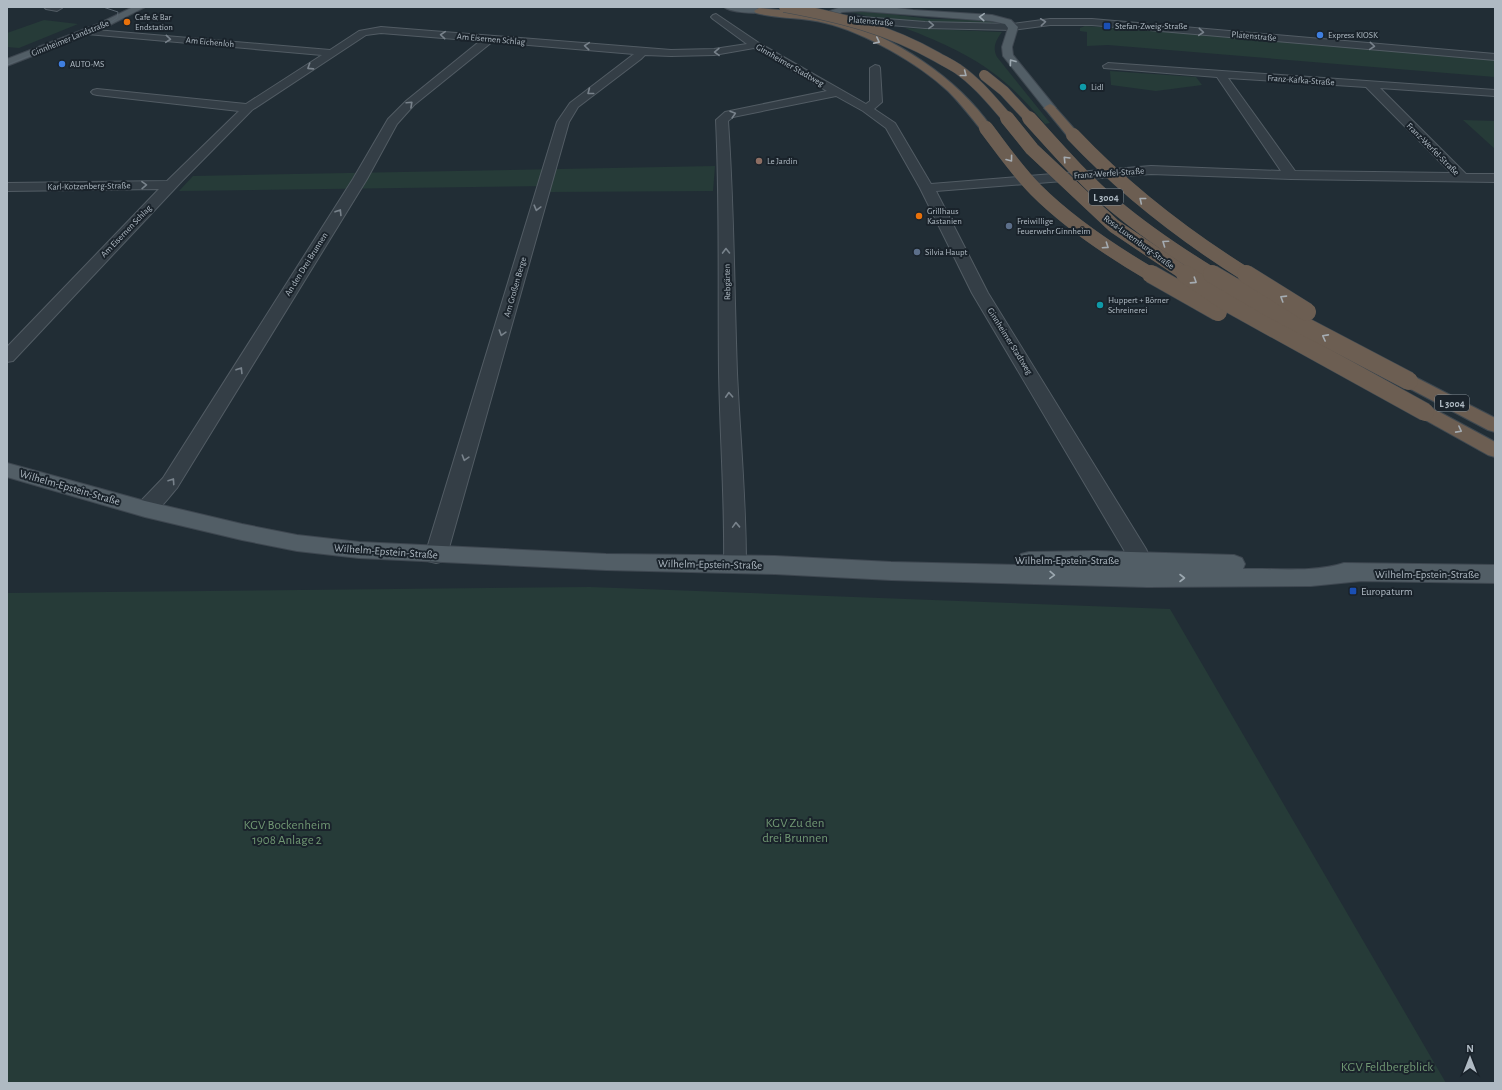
<svg xmlns="http://www.w3.org/2000/svg" width="1502" height="1090" font-family="'Alegreya Sans',sans-serif">
<style>
.green{fill:#263b38}
.lines{fill:none;stroke-linecap:round;stroke-linejoin:round}
.minor-casing{stroke:#525c64;stroke-width:2}
.major-casing{stroke:#3e4750;stroke-width:2}
.highway-casing{stroke:#3f4951;stroke-width:2}
.minor{fill:#343e46;fill-rule:evenodd}
.major{fill:#525e66;fill-rule:evenodd}
.highway{fill:#6c5e52;fill-rule:evenodd}
.tram{stroke:#57636d;stroke-width:1}
.highway-bridge-far2-casing{stroke:#3f4951;stroke-width:11;stroke-linecap:butt}
.highway-bridge-far1-casing{stroke:#3f4951;stroke-width:14;stroke-linecap:butt}
.highway-bridge-casing{stroke:#3f4951;stroke-width:19;stroke-linecap:butt}
.highway-bridge-far2{stroke:#6c5e52;stroke-width:10}
.highway-bridge-far1{stroke:#6c5e52;stroke-width:14}
.highway-bridge{stroke:#6c5e52;stroke-width:18}
.oneway{stroke:#9ca8b0}
.oneway2{stroke:#78828b}
.oneway3{stroke:#a5acb2}
.food-dot{fill:#e8710a;stroke:#1a232b;stroke-width:1.5}
.transit-dot{fill:#1a4fb4;stroke:#1a232b;stroke-width:1.5}
.shop-dot{fill:#3f7fe0;stroke:#1a232b;stroke-width:1.5}
.culture-dot{fill:#0f9aa8;stroke:#1a232b;stroke-width:1.5}
.education-dot{fill:#8d6e63;stroke:#1a232b;stroke-width:1.5}
.service-dot{fill:#5c6f8a;stroke:#1a232b;stroke-width:1.5}
.labels{text-anchor:middle;stroke-width:4;stroke-linejoin:round;paint-order:stroke}
.far-poi-label{font-size:9px;fill:#afbac3;stroke:#1a232b;text-anchor:start}
.far-street-label{font-size:9px;fill:#afbac3;stroke:#1a232b}
.shield{fill:#1a232b;stroke:#828d95;stroke-width:1}
.shield-label{font-size:10px;font-weight:bold;fill:#afbac3}
.street-label{font-size:11px;fill:#afbac3;stroke:#1a232b}
.poi-label{font-size:11px;fill:#afbac3;stroke:#1a232b;text-anchor:start}
.near-park-label{font-size:13px;fill:#709773;stroke:#1a232b}
</style>
<rect width="100%" height="100%" fill="#212d35"/>
<g class="green">
<polygon points="856,10 930,19 989,20 1001,24 922,23 879,19 847,11"/>
<polygon points="44,20 78,24 19,48 7,47 7,33"/>
<polygon points="1085,26 1117,28 1118,27 1495,59 1495,77 1108,45 1087,46 1087,32 1080,31 1080,28"/>
<path d="M905 28 1002 32C996 40 992 48 997 57L1050 123 1045 124C1033 110 1021 96 1007 84 978 58 941 42 905 28Z"/>
<polygon points="1110,71 1196,77 1202,85 1156,91 1111,85"/>
<polygon points="1463,120 1495,121 1495,149"/>
<polygon points="715,166 713,191 549,192 552,186 179,191 193,176"/>
<polygon points="590,587 1170,609 1446,1083 7,1083 7,593"/>
</g>
<g class="lines">
<g class="minor-casing">
<g id="minor">
<polygon points="44,7 61,7 62,8 57,11 46,9"/>
<path d="M716 14 759 43 866 104 870 101V68L875 65 879 66 880 68 882 102 874 109 895 123 931 184 1151 166 1281 171 1217 77 1104 68 1103 66 1108 63 1495 90V96L1380 88 1466 174H1495V182L1291 179 1151 174 936 191 988 293 1146 549 1158 578 1155 584 1147 587 1139 584 1124 550 972 293 920 188 886 128 863 111 836 96 733 117 728 121C734 205 734 289 737 373 740 437 746 500 746 564L743 570 735 573 727 570 724 564C725 499 720 435 719 371 718 287 720 204 716 120L725 112 827 91 754 48 714 55 671 56 645 55 641 59 578 107 569 122 447 555 444 561 436 563 428 561 425 555 557 122 570 103 634 54 492 42 414 105 397 124 367 179 177 488C166 500 155 520 138 514L134 509 138 504 163 478 353 179 388 119 406 101 480 41 381 33 366 35 252 110 182 181 13 361 7 362V347L159 189 7 191V183L167 181 239 111 97 95 93 94 91 92 93 90 97 89 246 104 322 55 87 34 82 31 84 29 330 50 359 31 381 27 671 50 714 49 747 44 713 19 711 17 713 15ZM1228 78 1366 87 1451 173 1295 171Z"/>
<polygon points="836,15 925,22 1013,24 1050,19 1092,19 1495,54 1495,60 1092,25 1050,25 1013,30 925,28 833,20 831,18 833,16"/>
</g>
</g>
<g class="major-casing">
<g id="major">
<polygon points="133,7 145,7 104,28 7,66 7,59 98,24"/>
<path d="M724 7H750L762 9 764 11C759 15 729 12 724 7Z"/>
<polygon points="841,7 889,7 913,10 992,15 1011,20 1018,27 1012,47 1013,55 1056,108 1054,110 1046,110 1003,56 1002,47 1008,28 1005,24 992,21 861,11 842,12 829,20 824,17 830,11"/>
<path d="M7 463 145 501 242 524 297 535 359 542 606 554 775 556 891 562 1021 565 1018 560 1021 554 1029 552 1097 551 1234 555 1242 558 1245 564 1243 569C1274 568 1314 573 1344 563L1495 565V583L1361 581 1311 586 1147 587 891 580 775 574 606 570 359 558 297 551 242 540 145 517 7 477Z"/>
</g>
</g>
<g class="highway-casing">
<g id="highway">
<path d="M759 8C784 11 810 12 834 19 893 36 957 77 992 128L990 131H982C971 117 960 103 948 91 919 64 864 32 825 23 803 17 778 19 756 13L754 11Z"/>
<polygon points="1050,104 1054,106 1077,132 1079,135 1077,138 1069,138 1046,110 1044,108 1046,106"/>
<polygon points="1409,375 1415,377 1495,418 1495,432 1488,430 1403,385 1400,381 1403,377"/>
<polygon points="1425,406 1432,408 1495,442 1495,457 1488,455 1418,416 1416,412 1418,408"/>
</g>
</g>
<use href="#minor" class="minor"/>
<use href="#major" class="major"/>
<use href="#highway" class="highway"/>
<polyline class="tram" points="7,65 108,24 117,18 118,12 103,7"/>
<g class="highway-bridge-far2-casing">
<g id="highway-bridge-far2">
<path d="M784 7C839 17 888 29 937 57 944 61 952 65 958 69 978 83 992 101 1008 119"/>
<polyline points="984,75 1004,91 1030,119"/>
</g>
</g>
<g class="highway-bridge-far1-casing">
<g id="highway-bridge-far1">
<polyline points="1007,118 1032,149 1114,226 1187,275"/>
<path d="M1029 118C1057 149 1084 180 1115 206 1146 232 1179 254 1213 275"/>
<path d="M986 128C1002 149 1017 171 1036 190 1070 224 1111 251 1152 275"/>
<path d="M1073 135C1125 190 1183 235 1247 275"/>
</g>
</g>
<g class="highway-bridge-casing">
<g id="highway-bridge">
<polyline points="1151,274 1218,312"/>
<polyline points="1185,274 1228,303 1425,412"/>
<polyline points="1212,274 1270,308 1409,381"/>
<polyline points="1246,274 1307,312"/>
</g>
</g>
<use href="#highway-bridge-far2" class="highway-bridge-far2"/>
<use href="#highway-bridge-far1" class="highway-bridge-far1"/>
<use href="#highway-bridge" class="highway-bridge"/>
</g>
<defs><path id="oneway-chevron" d="M-2-3.5L2.5 0L-2 3.5" fill="none" stroke-width="1.6" stroke-linecap="round" stroke-linejoin="round"/></defs>
<g class="oneway">
<use href="#oneway-chevron" transform="translate(982 17) rotate(-176)"/>
<use href="#oneway-chevron" transform="translate(1012 62) rotate(-126)"/>
<use href="#oneway-chevron" transform="translate(1052 575) rotate(2)"/>
<use href="#oneway-chevron" transform="translate(1182 578)"/>
</g>
<g class="oneway2">
<use href="#oneway-chevron" transform="translate(1043 22) rotate(-6)"/>
<use href="#oneway-chevron" transform="translate(931 25) rotate(1)"/>
<use href="#oneway-chevron" transform="translate(1201 32) rotate(5)"/>
<use href="#oneway-chevron" transform="translate(443 35) rotate(-175)"/>
<use href="#oneway-chevron" transform="translate(168 39) rotate(5)"/>
<use href="#oneway-chevron" transform="translate(587 46) rotate(-175)"/>
<use href="#oneway-chevron" transform="translate(1372 46) rotate(5)"/>
<use href="#oneway-chevron" transform="translate(717 52) rotate(179)"/>
<use href="#oneway-chevron" transform="translate(310 67) rotate(147)"/>
<use href="#oneway-chevron" transform="translate(590 92) rotate(142)"/>
<use href="#oneway-chevron" transform="translate(410 104) rotate(-43)"/>
<use href="#oneway-chevron" transform="translate(733 114) rotate(-17)"/>
<use href="#oneway-chevron" transform="translate(144 185) rotate(-1)"/>
<use href="#oneway-chevron" transform="translate(537 208) rotate(105)"/>
<use href="#oneway-chevron" transform="translate(339 212) rotate(-58)"/>
<use href="#oneway-chevron" transform="translate(726 251) rotate(-91)"/>
<use href="#oneway-chevron" transform="translate(502 333) rotate(107)"/>
<use href="#oneway-chevron" transform="translate(240 370) rotate(-58)"/>
<use href="#oneway-chevron" transform="translate(729 395) rotate(-93)"/>
<use href="#oneway-chevron" transform="translate(465 458) rotate(107)"/>
<use href="#oneway-chevron" transform="translate(172 481) rotate(-56)"/>
<use href="#oneway-chevron" transform="translate(736 525) rotate(-92)"/>
</g>
<g class="oneway3">
<use href="#oneway-chevron" transform="translate(877 41) rotate(27)"/>
<use href="#oneway-chevron" transform="translate(964 74) rotate(38)"/>
<use href="#oneway-chevron" transform="translate(1010 159) rotate(53)"/>
<use href="#oneway-chevron" transform="translate(1066 159) rotate(-134)"/>
<use href="#oneway-chevron" transform="translate(1142 200) rotate(-141)"/>
<use href="#oneway-chevron" transform="translate(1165 243) rotate(-145)"/>
<use href="#oneway-chevron" transform="translate(1106 246) rotate(34)"/>
<use href="#oneway-chevron" transform="translate(1194 281) rotate(33)"/>
<use href="#oneway-chevron" transform="translate(1283 298) rotate(-148)"/>
<use href="#oneway-chevron" transform="translate(1325 337) rotate(-152)"/>
<use href="#oneway-chevron" transform="translate(1459 430) rotate(28)"/>
</g>
<g class="food-dot">
<circle cx="127" cy="22" r="4"/>
<circle cx="919" cy="216" r="4"/>
</g>
<g class="transit-dot">
<rect x="1103" y="22" width="8" height="8" rx="2"/>
<rect x="1349" y="587" width="8" height="8" rx="2"/>
</g>
<g class="shop-dot">
<circle cx="1320" cy="35" r="4"/>
<circle cx="62" cy="64" r="4"/>
</g>
<g class="culture-dot">
<circle cx="1083" cy="87" r="4"/>
<circle cx="1100" cy="305" r="4"/>
</g>
<circle class="education-dot" cx="759" cy="161" r="4"/>
<g class="service-dot">
<circle cx="1009" cy="226" r="4"/>
<circle cx="917" cy="252" r="4"/>
</g>
<g class="labels">
<g class="far-poi-label">
<text x="135" y="20">Cafe &amp; Bar<tspan x="135" dy="10">Endstation</tspan></text>
<text x="1115" y="29">Stefan-Zweig-Straße</text>
<text x="1328" y="38">Express KIOSK</text>
<text x="70" y="67">AUTO-MS</text>
<text x="1091" y="90">Lidl</text>
<text x="767" y="164">Le Jardin</text>
<text x="927" y="214">Grillhaus<tspan x="927" dy="10">Kastanien</tspan></text>
<text x="1017" y="224">Freiwillige<tspan x="1017" dy="10">Feuerwehr Ginnheim</tspan></text>
<text x="925" y="255">Silvia Haupt</text>
<text x="1108" y="303">Huppert + Börner<tspan x="1108" dy="10">Schreinerei</tspan></text>
</g>
<g class="far-street-label">
<text transform="translate(871 21) rotate(5)" y="3">Platenstraße</text>
<text transform="translate(1254 36) rotate(5)" y="3">Platenstraße</text>
<text transform="translate(70 38) rotate(-22)" y="3">Ginnheimer Landstraße</text>
<text transform="translate(491 39) rotate(5)" y="3">Am Eisernen Schlag</text>
<text transform="translate(210 42) rotate(5)" y="3">Am Eichenloh</text>
<text transform="translate(790 65) rotate(30)" y="3">Ginnheimer Stadtweg</text>
<text transform="translate(1301 80) rotate(4)" y="3">Franz-Kafka-Straße</text>
<text transform="translate(1433 149) rotate(45)" y="3">Franz-Werfel-Straße</text>
<text transform="translate(1109 173) rotate(-4)" y="3">Franz-Werfel-Straße</text>
<text transform="translate(89 186) rotate(-1)" y="3">Karl-Kotzenberg-Straße</text>
<text transform="translate(126 231) rotate(-46)" y="3">Am Eisernen Schlag</text>
<text transform="translate(1139 242) rotate(36)" y="3">Rosa-Luxemburg-Straße</text>
<text transform="translate(306 264) rotate(-58)" y="3">An den Drei Brunnen</text>
<text transform="translate(727 282) rotate(-91)" y="3">Rebgärten</text>
<text transform="translate(515 287) rotate(-74)" y="3">Am Großen Berge</text>
<text transform="translate(1010 341) rotate(58)" y="3">Ginnheimer Stadtweg</text>
</g>
<g class="shield">
<rect x="1089" y="189" width="34" height="16" rx="3"/>
<rect x="1435" y="395" width="34" height="16" rx="3"/>
</g>
<g class="shield-label">
<text x="1106" y="201">L 3004</text>
<text x="1452" y="407">L 3004</text>
</g>
<g class="street-label">
<text transform="translate(70 487) rotate(16)" y="4">Wilhelm-Epstein-Straße</text>
<text transform="translate(386 551) rotate(4)" y="4">Wilhelm-Epstein-Straße</text>
<text x="1067" y="564">Wilhelm-Epstein-Straße</text>
<text transform="translate(710 564) rotate(1)" y="4">Wilhelm-Epstein-Straße</text>
<text x="1427" y="578">Wilhelm-Epstein-Straße</text>
</g>
<g class="poi-label">
<text x="1361" y="595">Europaturm</text>
</g>
<g class="near-park-label">
<text x="795" y="827">KGV Zu den<tspan x="795" dy="15">drei Brunnen</tspan></text>
<text x="287" y="829">KGV Bockenheim<tspan x="287" dy="15">1908 Anlage 2</tspan></text>
<text x="1387" y="1071">KGV Feldbergblick</text>
</g>
</g>
<rect width="1502" height="1090" fill="none" stroke="#afbac3" stroke-width="16"/>
<g transform="translate(1470 1058)" stroke="#1a232b" stroke-width="3" paint-order="stroke">
<path d="M0-3L7 15L0 10L-7 15Z" fill="#afbac3"/>
<text y="-6" font-size="11" font-weight="bold" text-anchor="middle" fill="#afbac3">N</text>
</g>
</svg>
